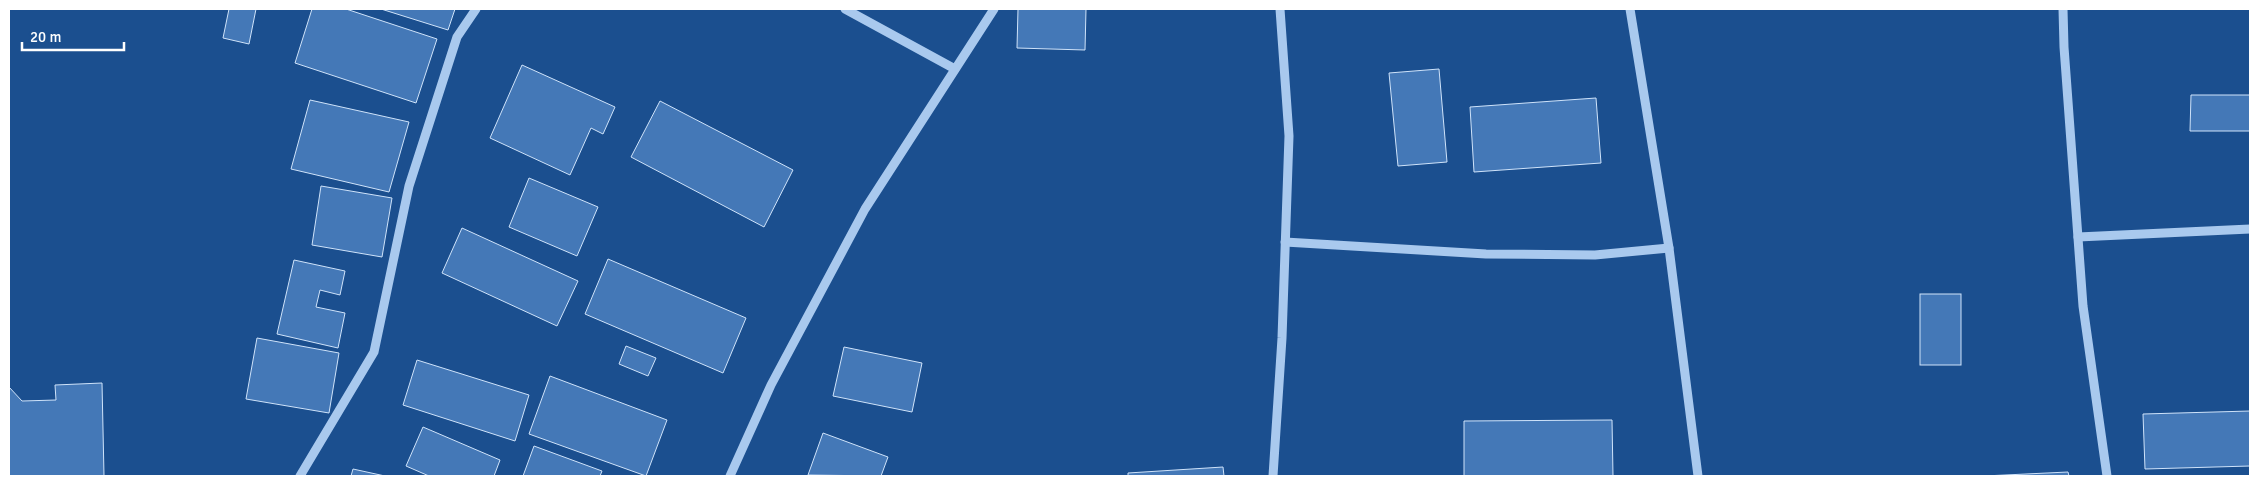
<svg xmlns="http://www.w3.org/2000/svg" width="2259" height="485" font-family="Signika,sans-serif">
<style>
.building{fill:#4478b7;stroke:#cfe3fa}
.lines{fill:none;stroke-linecap:round;stroke-linejoin:round}
.minor{stroke:#a9c9ee;stroke-width:9}
</style>
<rect width="100%" height="100%" fill="#1b4f8f"/>
<g class="building">
<polygon points="229,9 256,9 249,44 223,38"/>
<polygon points="312,9 346,9 437,39 416,103 295,63"/>
<polygon points="381,9 455,9 448,30"/>
<polygon points="1018,9 1086,9 1085,50 1017,48"/>
<polygon points="522,65 615,107 603,134 591,128 570,175 490,138"/>
<polygon points="1439,69 1447,162 1398,166 1389,73"/>
<polygon points="2191,95 2250,95 2250,131 2190,131"/>
<polygon points="1596,98 1601,163 1474,172 1470,107"/>
<polygon points="310,100 409,122 389,192 291,169"/>
<polygon points="660,101 793,170 764,227 631,157"/>
<polygon points="529,178 598,207 577,256 509,227"/>
<polygon points="321,186 392,198 382,257 312,245"/>
<polygon points="462,228 578,281 557,326 442,273"/>
<polygon points="608,259 746,318 723,373 585,314"/>
<polygon points="294,260 345,271 340,295 320,290 316,307 345,313 338,348 277,334"/>
<rect x="1920" y="294" width="41" height="71"/>
<polygon points="257,338 339,353 329,413 246,399"/>
<polygon points="626,346 656,358 648,376 619,364"/>
<polygon points="844,347 922,363 912,412 833,396"/>
<polygon points="417,360 529,395 515,441 403,405"/>
<polygon points="550,376 667,420 646,476 529,434"/>
<polygon points="102,383 104,476 9,476 9,387 22,401 56,400 55,385"/>
<polygon points="2250,411 2250,466 2145,469 2143,414"/>
<polygon points="1612,420 1613,476 1464,476 1464,421"/>
<polygon points="423,427 500,460 494,476 429,476 406,466"/>
<polygon points="823,433 888,457 881,476 808,475"/>
<polygon points="534,446 602,471 600,476 523,476"/>
<polygon points="1223,467 1224,476 1128,476 1128,473"/>
<polygon points="353,469 385,476 351,476"/>
<polygon points="2068,472 2069,476 1984,476"/>
</g>
<g class="lines">
<g class="minor">
<polyline points="845,9 955,69"/>
<polyline points="1630,9 1669,248 1698,476"/>
<polyline points="2063,9 2064,47 2083,306 2107,476"/>
<polyline points="2078,237 2250,229"/>
<polyline points="1285,242 1486,254 1595,255 1669,248"/>
<polyline points="300,476 374,352 409,186 457,37 476,9"/>
<polyline points="730,476 771,385 865,209 994,9"/>
<polyline points="1273,476 1282,338 1289,136 1280,9"/>
</g>
</g>
<rect width="2259" height="485" fill="none" stroke="#ffffff" stroke-width="20"/>
<path d="M22 42v8h102v-8" fill="none" stroke="#ffffff" stroke-width="2.5"/>
<text x="30" y="42" font-size="15" fill="#ffffff" stroke="#1b4f8f" stroke-width="4" paint-order="stroke">20 m</text>
</svg>
